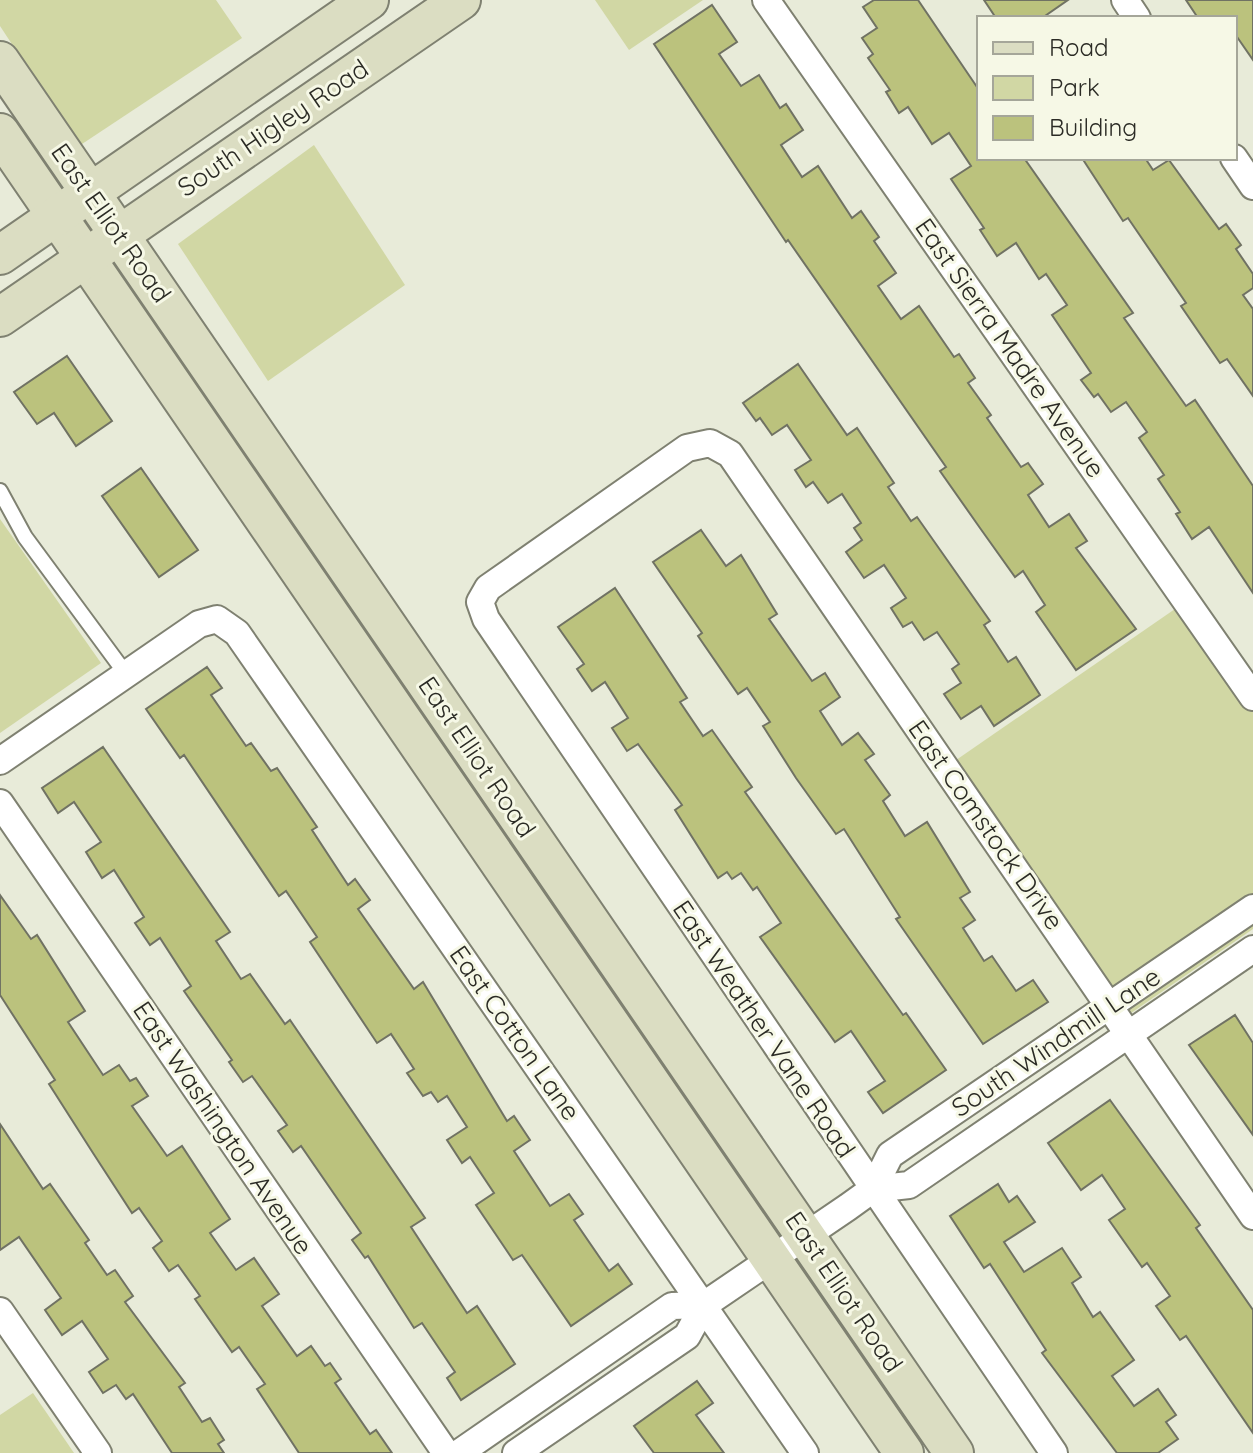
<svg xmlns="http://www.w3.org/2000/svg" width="1253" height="1453" font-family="Quicksand,sans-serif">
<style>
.green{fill:#d1d7a4}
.building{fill:#bbc27d;stroke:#707263;stroke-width:2}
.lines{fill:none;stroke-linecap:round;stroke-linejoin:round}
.lane-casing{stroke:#7f8171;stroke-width:18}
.street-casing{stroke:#7f8171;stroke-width:30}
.secondary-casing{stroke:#7f8171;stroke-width:42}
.lane{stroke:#fff;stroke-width:14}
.street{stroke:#fff;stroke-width:26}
.secondary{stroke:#dbddc2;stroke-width:38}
.labels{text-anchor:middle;stroke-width:6;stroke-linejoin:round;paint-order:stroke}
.street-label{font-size:26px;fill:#2b2b25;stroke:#f6f8e6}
</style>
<rect width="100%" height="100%" fill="#e8ebd9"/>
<g class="green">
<polygon points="0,0 216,0 242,38 79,146 0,26"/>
<polygon points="595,0 703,0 629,50"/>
<polygon points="314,145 405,285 268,381 178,244"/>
<polygon points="0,519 101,663 0,733"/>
<polygon points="1188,600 1253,697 1253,929 1121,1020 946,767"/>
<polygon points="33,1393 74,1453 0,1453 0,1415"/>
</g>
<g class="building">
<polygon points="874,0 918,0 979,90 979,158 1024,158 1133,313 1124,318 1186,406 1195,400 1253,486 1253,593 1209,527 1192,539 1176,514 1180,512 1158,479 1164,475 1139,438 1147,432 1126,402 1111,412 1098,394 1094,397 1081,380 1091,373 1052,315 1067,305 1046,274 1039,279 1016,243 997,256 980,230 984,228 951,179 971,166 949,133 932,144 908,107 899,113 886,92 890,90 868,58 873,54 862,38 877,28 863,7"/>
<polygon points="984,0 1068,0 1042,18 996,18"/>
<polygon points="1186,0 1253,0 1253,60 1235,34 1235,18 1198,18"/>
<polygon points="712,5 737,42 719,54 741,86 759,75 780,108 786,104 803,130 781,145 802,177 818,166 852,218 861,211 879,237 874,241 896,273 878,286 901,319 919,306 954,357 959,354 975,378 968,383 991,415 987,418 1021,467 1028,463 1043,484 1028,495 1049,527 1069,514 1087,541 1076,548 1136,629 1076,670 1036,612 1045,605 1023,571 1015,577 980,528 940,471 946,467 788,240 786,242 654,44"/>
<polygon points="1082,158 1145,158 1153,170 1169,160 1219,229 1226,224 1241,245 1236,249 1253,274 1253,288 1243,295 1253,309 1253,396 1227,359 1220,363 1181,306 1186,303 1128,218 1123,221"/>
<polygon points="67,356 112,421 76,446 54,413 37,424 14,392"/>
<polygon points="798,364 847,435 857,428 894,483 888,487 911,521 917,517 990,621 984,625 1008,662 1016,657 1040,695 994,726 981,706 961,719 944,694 961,683 952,669 959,664 937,632 924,640 912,622 903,627 891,608 906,598 884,565 864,578 846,552 862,540 854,528 861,523 842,494 828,503 813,482 806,487 795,470 811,460 787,425 772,435 760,418 756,421 743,403"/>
<polygon points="141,468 198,550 159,577 102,496"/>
<polygon points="701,530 726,566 741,555 777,614 769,619 812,681 825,673 840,697 820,711 842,745 858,733 874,754 865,760 890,795 883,801 905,836 927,822 970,892 960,898 975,920 963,928 984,961 992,956 1016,991 1033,980 1048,1002 983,1044 896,919 900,917 844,829 836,834 796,778 763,726 770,722 747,688 738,694 698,636 702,633 653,562"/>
<polygon points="615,588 687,698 680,702 703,736 712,730 752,787 745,792 903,1015 906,1013 946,1070 883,1113 868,1092 885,1081 851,1031 835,1042 760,937 781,923 757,887 753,890 741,873 732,879 727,872 718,878 675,810 682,805 638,744 627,751 612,728 628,718 605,682 592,691 577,669 584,664 558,627"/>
<polygon points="207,667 222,688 211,695 246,746 251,743 271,771 277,768 317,827 312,830 348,885 355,879 370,900 358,909 414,989 423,982 507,1121 514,1116 530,1140 514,1151 550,1206 569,1194 583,1214 574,1220 609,1271 618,1264 632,1284 571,1326 522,1255 513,1260 476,1205 494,1193 470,1157 462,1163 447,1140 467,1127 447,1096 438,1102 431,1092 423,1096 407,1073 414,1069 391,1034 377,1043 310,942 317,937 286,891 279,896 184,755 180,758 146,709"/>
<polygon points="103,747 230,932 216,941 241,979 250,974 285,1024 290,1020 425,1218 411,1227 467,1313 477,1306 515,1364 461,1400 447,1378 455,1372 422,1323 414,1328 368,1256 365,1258 352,1240 361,1233 301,1146 293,1152 278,1131 287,1125 252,1076 243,1082 229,1062 232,1060 184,991 191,986 160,938 150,945 135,923 144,917 114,870 102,878 86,852 101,842 74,802 58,813 42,788"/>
<polygon points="0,895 31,939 37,935 85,1011 68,1022 103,1075 119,1065 130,1081 136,1078 148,1096 132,1106 167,1156 182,1146 230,1219 210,1233 236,1270 254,1258 279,1294 262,1306 297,1356 311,1346 325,1366 330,1363 341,1379 335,1383 370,1434 376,1430 392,1453 299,1453 257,1389 265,1384 239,1347 232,1352 195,1299 200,1296 178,1265 169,1271 153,1248 162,1241 139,1208 132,1213 93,1153 49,1084 55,1080 0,995"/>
<polygon points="1235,1015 1253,1043 1253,1135 1189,1045"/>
<polygon points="1110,1100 1200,1225 1196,1228 1253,1310 1253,1433 1186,1336 1180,1340 1156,1306 1170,1296 1147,1263 1142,1267 1109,1220 1125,1209 1102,1175 1081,1190 1048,1143"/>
<polygon points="0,1124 43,1189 50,1184 89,1240 85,1243 107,1275 115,1270 133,1296 125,1302 185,1383 179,1387 202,1422 210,1418 224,1440 218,1444 224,1453 172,1453 133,1394 126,1399 116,1385 103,1393 89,1372 108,1359 82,1321 62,1335 45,1310 61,1298 19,1237 0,1250"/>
<polygon points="998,1184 1009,1202 1017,1196 1035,1222 1004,1242 1024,1272 1062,1248 1081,1277 1072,1283 1093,1317 1100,1312 1134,1360 1112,1376 1134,1406 1158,1389 1176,1415 1166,1422 1178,1439 1158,1453 1117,1453 1042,1353 1046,1350 990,1264 984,1268 950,1216"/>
<polygon points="697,1381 713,1403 696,1415 724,1453 654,1453 634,1426"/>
</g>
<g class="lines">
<g class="lane-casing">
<polyline id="lane" points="0,491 25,537 126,674"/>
</g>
<g class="street-casing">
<g id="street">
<polyline points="766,0 1253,697"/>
<polyline points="1125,0 1137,18"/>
<polyline points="1234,158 1253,186"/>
<polyline points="0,761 199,624 217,619 237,633 805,1453"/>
<polyline points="0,803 446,1453"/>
<polyline points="873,1189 890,1155 1253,908"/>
<polyline points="0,1311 98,1453"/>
<polyline points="459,1453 672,1306 704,1305"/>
<polyline points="516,1453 687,1336 704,1305 848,1207 873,1189 909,1185 1253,949"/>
<polyline points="1054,1453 486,619 480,602 488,588 687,448 710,443 730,454 1253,1216"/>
</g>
</g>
<g class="secondary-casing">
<g id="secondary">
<polyline points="0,61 954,1453"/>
<polyline points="0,133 904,1453"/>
<polyline points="0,255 369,0"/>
<polyline points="0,317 461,0"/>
</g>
</g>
<use href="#lane" class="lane"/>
<use href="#street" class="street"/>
<use href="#secondary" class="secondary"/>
</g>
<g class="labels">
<g class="street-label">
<text transform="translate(273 128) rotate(-34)" y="9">South Higley Road</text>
<text transform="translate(111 223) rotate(55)" y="9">East Elliot Road</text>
<text transform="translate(1010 348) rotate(55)" y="9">East Sierra Madre Avenue</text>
<text transform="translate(477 757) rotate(56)" y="9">East Elliot Road</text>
<text transform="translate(986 825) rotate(55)" y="9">East Comstock Drive</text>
<text transform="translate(764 1029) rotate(56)" y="9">East Weather Vane Road</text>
<text transform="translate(515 1033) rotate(55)" y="9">East Cotton Lane</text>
<text transform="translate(1056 1042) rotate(-34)" y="9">South Windmill Lane</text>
<text transform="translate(223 1128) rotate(56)" y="9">East Washington Avenue</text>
<text transform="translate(844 1292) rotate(56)" y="9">East Elliot Road</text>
</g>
</g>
<rect x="977" y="16" width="260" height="144" fill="#f6f8e6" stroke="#a5a699" stroke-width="2"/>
<rect x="993" y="42" width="40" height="12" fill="#dbddc2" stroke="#a5a699" stroke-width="2"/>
<text x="1049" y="56" font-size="24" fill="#2b2b25">Road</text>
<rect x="993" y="76" width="40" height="24" fill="#d1d7a4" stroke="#a5a699" stroke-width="2"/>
<text x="1049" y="96" font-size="24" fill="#2b2b25">Park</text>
<rect x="993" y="116" width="40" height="24" fill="#bbc27d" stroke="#a5a699" stroke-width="2"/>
<text x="1049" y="136" font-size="24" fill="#2b2b25">Building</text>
</svg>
